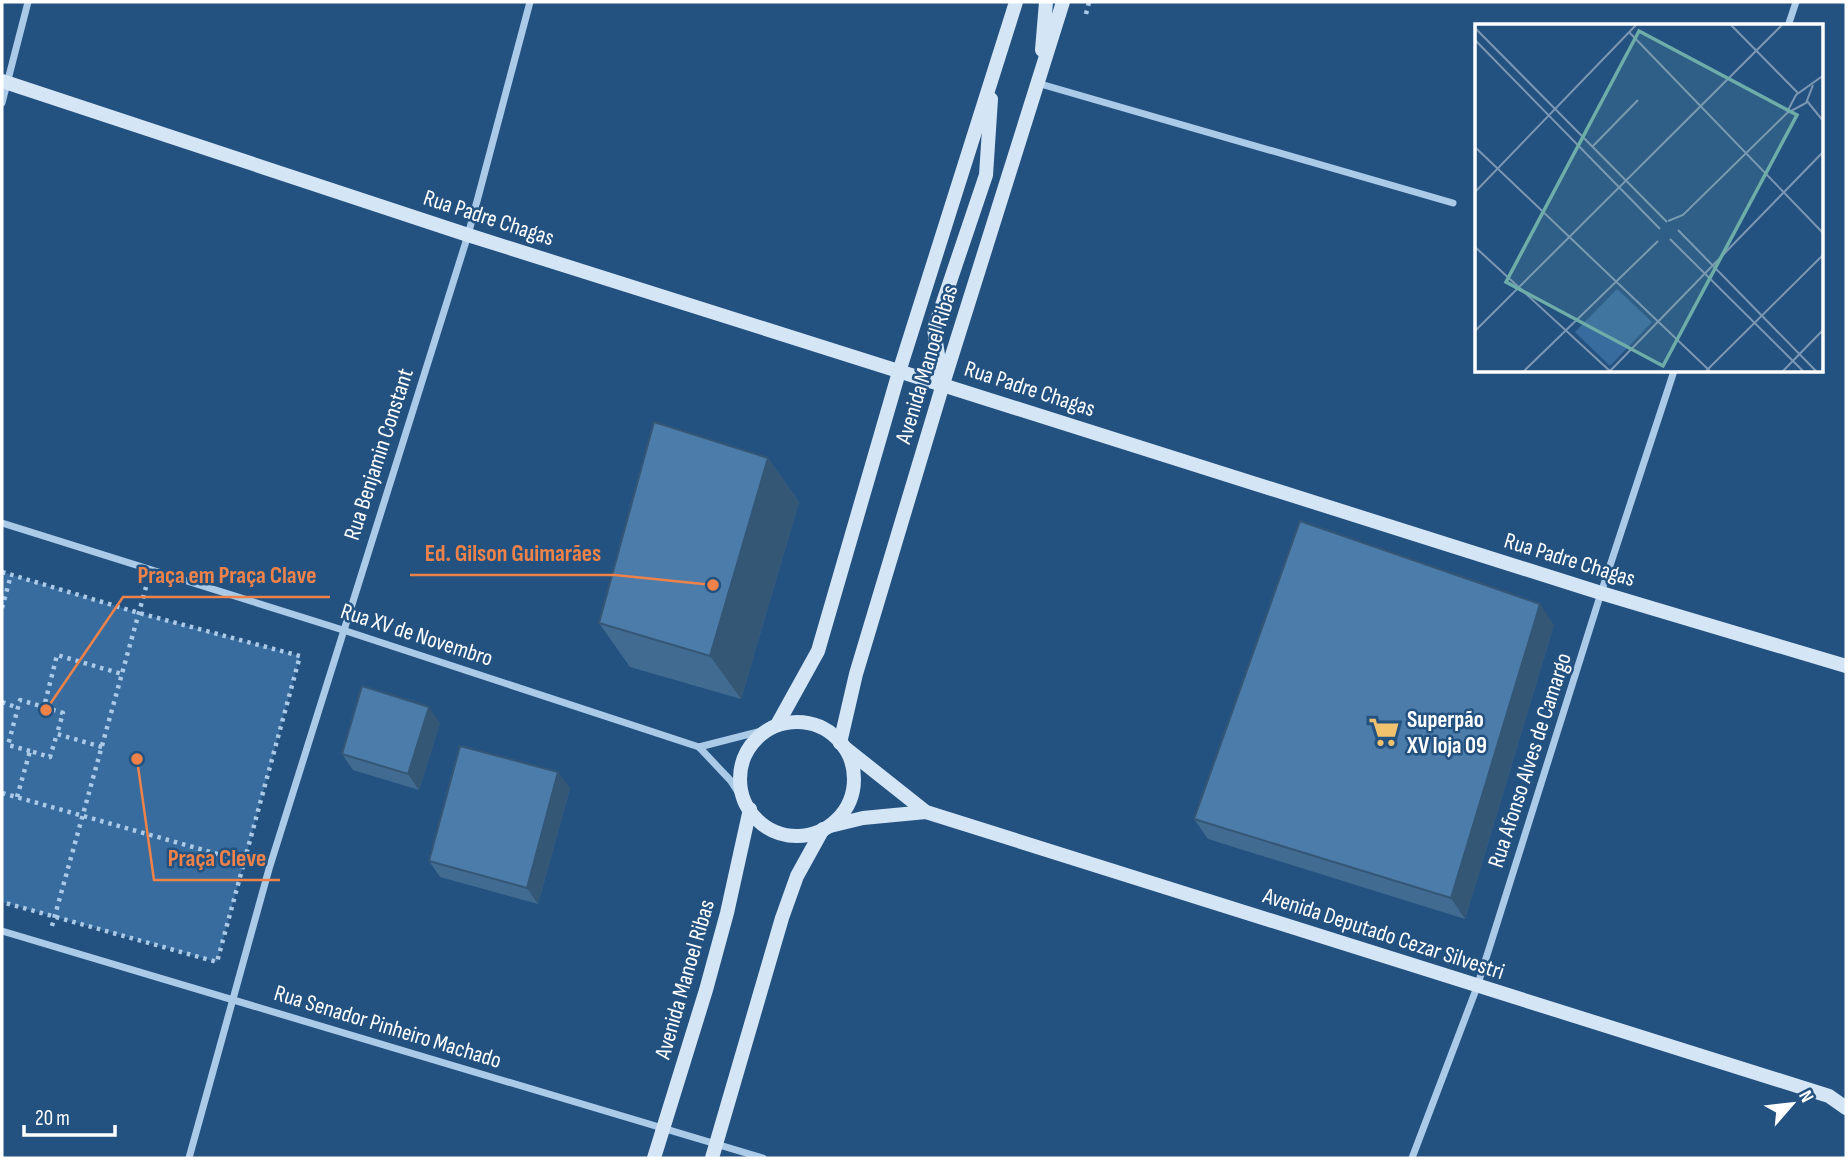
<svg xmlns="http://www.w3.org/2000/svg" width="1848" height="1160" font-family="'Sofia Sans Condensed',sans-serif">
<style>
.green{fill:#386c9e}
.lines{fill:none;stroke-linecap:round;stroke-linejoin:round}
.path{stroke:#aacae7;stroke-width:4.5;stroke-dasharray:3.5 5;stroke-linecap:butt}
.street{stroke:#aacae7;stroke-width:7}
.secondary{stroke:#d4e5f6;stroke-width:14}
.wall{fill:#416b91}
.shaded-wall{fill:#355776}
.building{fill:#4c7ca9;stroke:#355776;stroke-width:2}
.labels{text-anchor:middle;stroke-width:5;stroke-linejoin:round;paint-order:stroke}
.street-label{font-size:23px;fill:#fff;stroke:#245280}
.poi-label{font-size:23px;font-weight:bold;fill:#fff;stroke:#245280;text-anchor:start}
.inset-road{fill:none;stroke:#7c97b3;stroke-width:2}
.view{fill:#6fada8;fill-opacity:0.15;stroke:#6fada8;stroke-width:3.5}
.inset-edge{fill:none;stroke:#fff;stroke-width:3.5}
.leader{fill:none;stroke:#ee8249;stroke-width:2.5}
.callout-dot{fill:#ee8249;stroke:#245280;stroke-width:2.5}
.callout-label{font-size:24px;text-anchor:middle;font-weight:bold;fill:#ee8249;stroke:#245280;stroke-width:5;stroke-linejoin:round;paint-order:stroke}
</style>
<rect width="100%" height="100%" fill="#245280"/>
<polygon class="green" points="2,572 139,613 300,656 217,962 2,902"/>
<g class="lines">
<g class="path">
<polyline points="1086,14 1089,2"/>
<polyline points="2,572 139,613 300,656 217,962 2,902"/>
<polyline points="2,608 11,575"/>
<polyline points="2,702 18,708"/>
<polyline points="102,747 57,734 63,713 44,707 57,655 122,674"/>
<polyline points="30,751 8,745 20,700 44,707"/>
<polyline points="2,793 253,864"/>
<polyline points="17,797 30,751 50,757 57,734"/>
<polyline points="52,926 146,587"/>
</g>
<g class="street">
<polyline points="1788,26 1796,2"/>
<polyline points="1037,83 1453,203"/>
<polyline points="2,103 28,2"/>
<polyline points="2,523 343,630 699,747 731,781 745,803"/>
<polyline points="699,747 769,729"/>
<polyline points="2,931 763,1158"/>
<polyline points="189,1158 269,869 468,235 530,2"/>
<polyline points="1412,1158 1477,987 1601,593 1674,371"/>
</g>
<g class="secondary">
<polyline points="1042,50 1046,2"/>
<polyline points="2,81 468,235 1601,593 1846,666"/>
<polyline points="942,381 934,329 986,175 991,99"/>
<circle cx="797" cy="779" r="57"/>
<polyline points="777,725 818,651 899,372 1016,2"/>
<polyline points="840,743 856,674 943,384 1063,2"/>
<polyline points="844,747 926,812 1829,1096 1846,1108"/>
<polyline points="830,826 863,818 926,812"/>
<polyline points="654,1158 706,990 727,913 750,809"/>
<polyline points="712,1158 782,918 797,876 823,829"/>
</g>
</g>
<g class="wall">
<polygon points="768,458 799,502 741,699 630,667 599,623"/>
<polygon points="1554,625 1465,919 1208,839 1194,819"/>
<polygon points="440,723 419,790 353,770 342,754"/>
<polygon points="570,788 538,904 440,877 429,861"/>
</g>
<g class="shaded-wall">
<polygon points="768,458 799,502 741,699 710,656"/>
<polygon points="1540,604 1554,625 1465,919 1451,898"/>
<polygon points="429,707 440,723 419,790 408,774"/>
<polygon points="558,772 570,788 538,904 527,888"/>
</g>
<g class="building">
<polygon points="654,422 768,458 710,656 599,623"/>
<polygon points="1300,521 1540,604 1451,898 1194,819"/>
<polygon points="362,686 429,707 408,774 342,754"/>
<polygon points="460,746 558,772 527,888 429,861"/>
</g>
<defs>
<g id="supermarket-bare" transform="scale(2.415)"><path d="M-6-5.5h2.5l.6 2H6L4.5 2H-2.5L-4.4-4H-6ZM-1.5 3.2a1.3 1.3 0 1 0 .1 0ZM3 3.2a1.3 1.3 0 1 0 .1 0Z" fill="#f1c26e" stroke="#245280" stroke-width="2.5" paint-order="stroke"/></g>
</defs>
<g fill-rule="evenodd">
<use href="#supermarket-bare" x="1384" y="732"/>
</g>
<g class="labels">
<g class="street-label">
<text transform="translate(489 217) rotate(18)" y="8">Rua Padre Chagas</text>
<text transform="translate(926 364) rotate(-73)" y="8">Avenida Manoel Ribas</text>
<text transform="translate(1030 388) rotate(18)" y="8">Rua Padre Chagas</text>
<text transform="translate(378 454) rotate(-72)" y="8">Rua Benjamin Constant</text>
<text transform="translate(1570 559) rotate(17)" y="8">Rua Padre Chagas</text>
<text transform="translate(417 634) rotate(18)" y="8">Rua XV de Novembro</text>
<text transform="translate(1529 760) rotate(-72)" y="8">Rua Afonso Alves de Camargo</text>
<text transform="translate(1384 933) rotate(18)" y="8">Avenida Deputado Cezar Silvestri</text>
<text transform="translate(684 979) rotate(-74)" y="8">Avenida Manoel Ribas</text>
<text transform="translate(388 1026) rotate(17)" y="8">Rua Senador Pinheiro Machado</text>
</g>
<g class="poi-label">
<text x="1407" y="727">Superpão<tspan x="1407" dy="26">XV loja 09</tspan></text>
</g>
</g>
<g transform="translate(1475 24)">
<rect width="348" height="348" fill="#245280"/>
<path d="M142 265 177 298 135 342 100 308Z" fill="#386c9e"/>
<path class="inset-road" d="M256 1 323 69M0 4 192 198M154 8 349 210M0 16 185 205M332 77 349 98M312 88 321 71 349 51M0 123 235 347M117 123 163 76M0 168 161 1M193 197 208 191 312 89 331 79 338 61M203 206 341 347M195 215 328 347M0 223 135 347 349 127M0 307 307 1M49 347 183 217M231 347 349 230M308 347 349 305"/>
<path class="view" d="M164 7 322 91 188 342 31 258Z"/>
<rect width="348" height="348" class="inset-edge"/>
</g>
<path class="leader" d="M713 585L615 575H410M46 710L123 597H330M137 759L154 880H280"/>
<g class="callout-dot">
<circle cx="713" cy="585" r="7"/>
<circle cx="46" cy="710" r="7"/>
<circle cx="137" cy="759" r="7"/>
</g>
<g class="callout-label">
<text x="513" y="561">Ed. Gilson Guimarães</text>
<text x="227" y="583">Praça em Praça Clave</text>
<text x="217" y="866">Praça Cleve</text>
</g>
<rect width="1848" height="1160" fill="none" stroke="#ffffff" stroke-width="7"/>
<g transform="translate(1792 1104) rotate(62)" stroke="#245280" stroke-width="5" paint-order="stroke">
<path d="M0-5L12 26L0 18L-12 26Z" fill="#ffffff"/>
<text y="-10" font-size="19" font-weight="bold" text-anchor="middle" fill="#ffffff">N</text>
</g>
<path d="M24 1125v10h91v-10" fill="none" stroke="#ffffff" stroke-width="3.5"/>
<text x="35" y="1125" font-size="21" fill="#ffffff" stroke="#245280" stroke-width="5" paint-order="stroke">20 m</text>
</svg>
